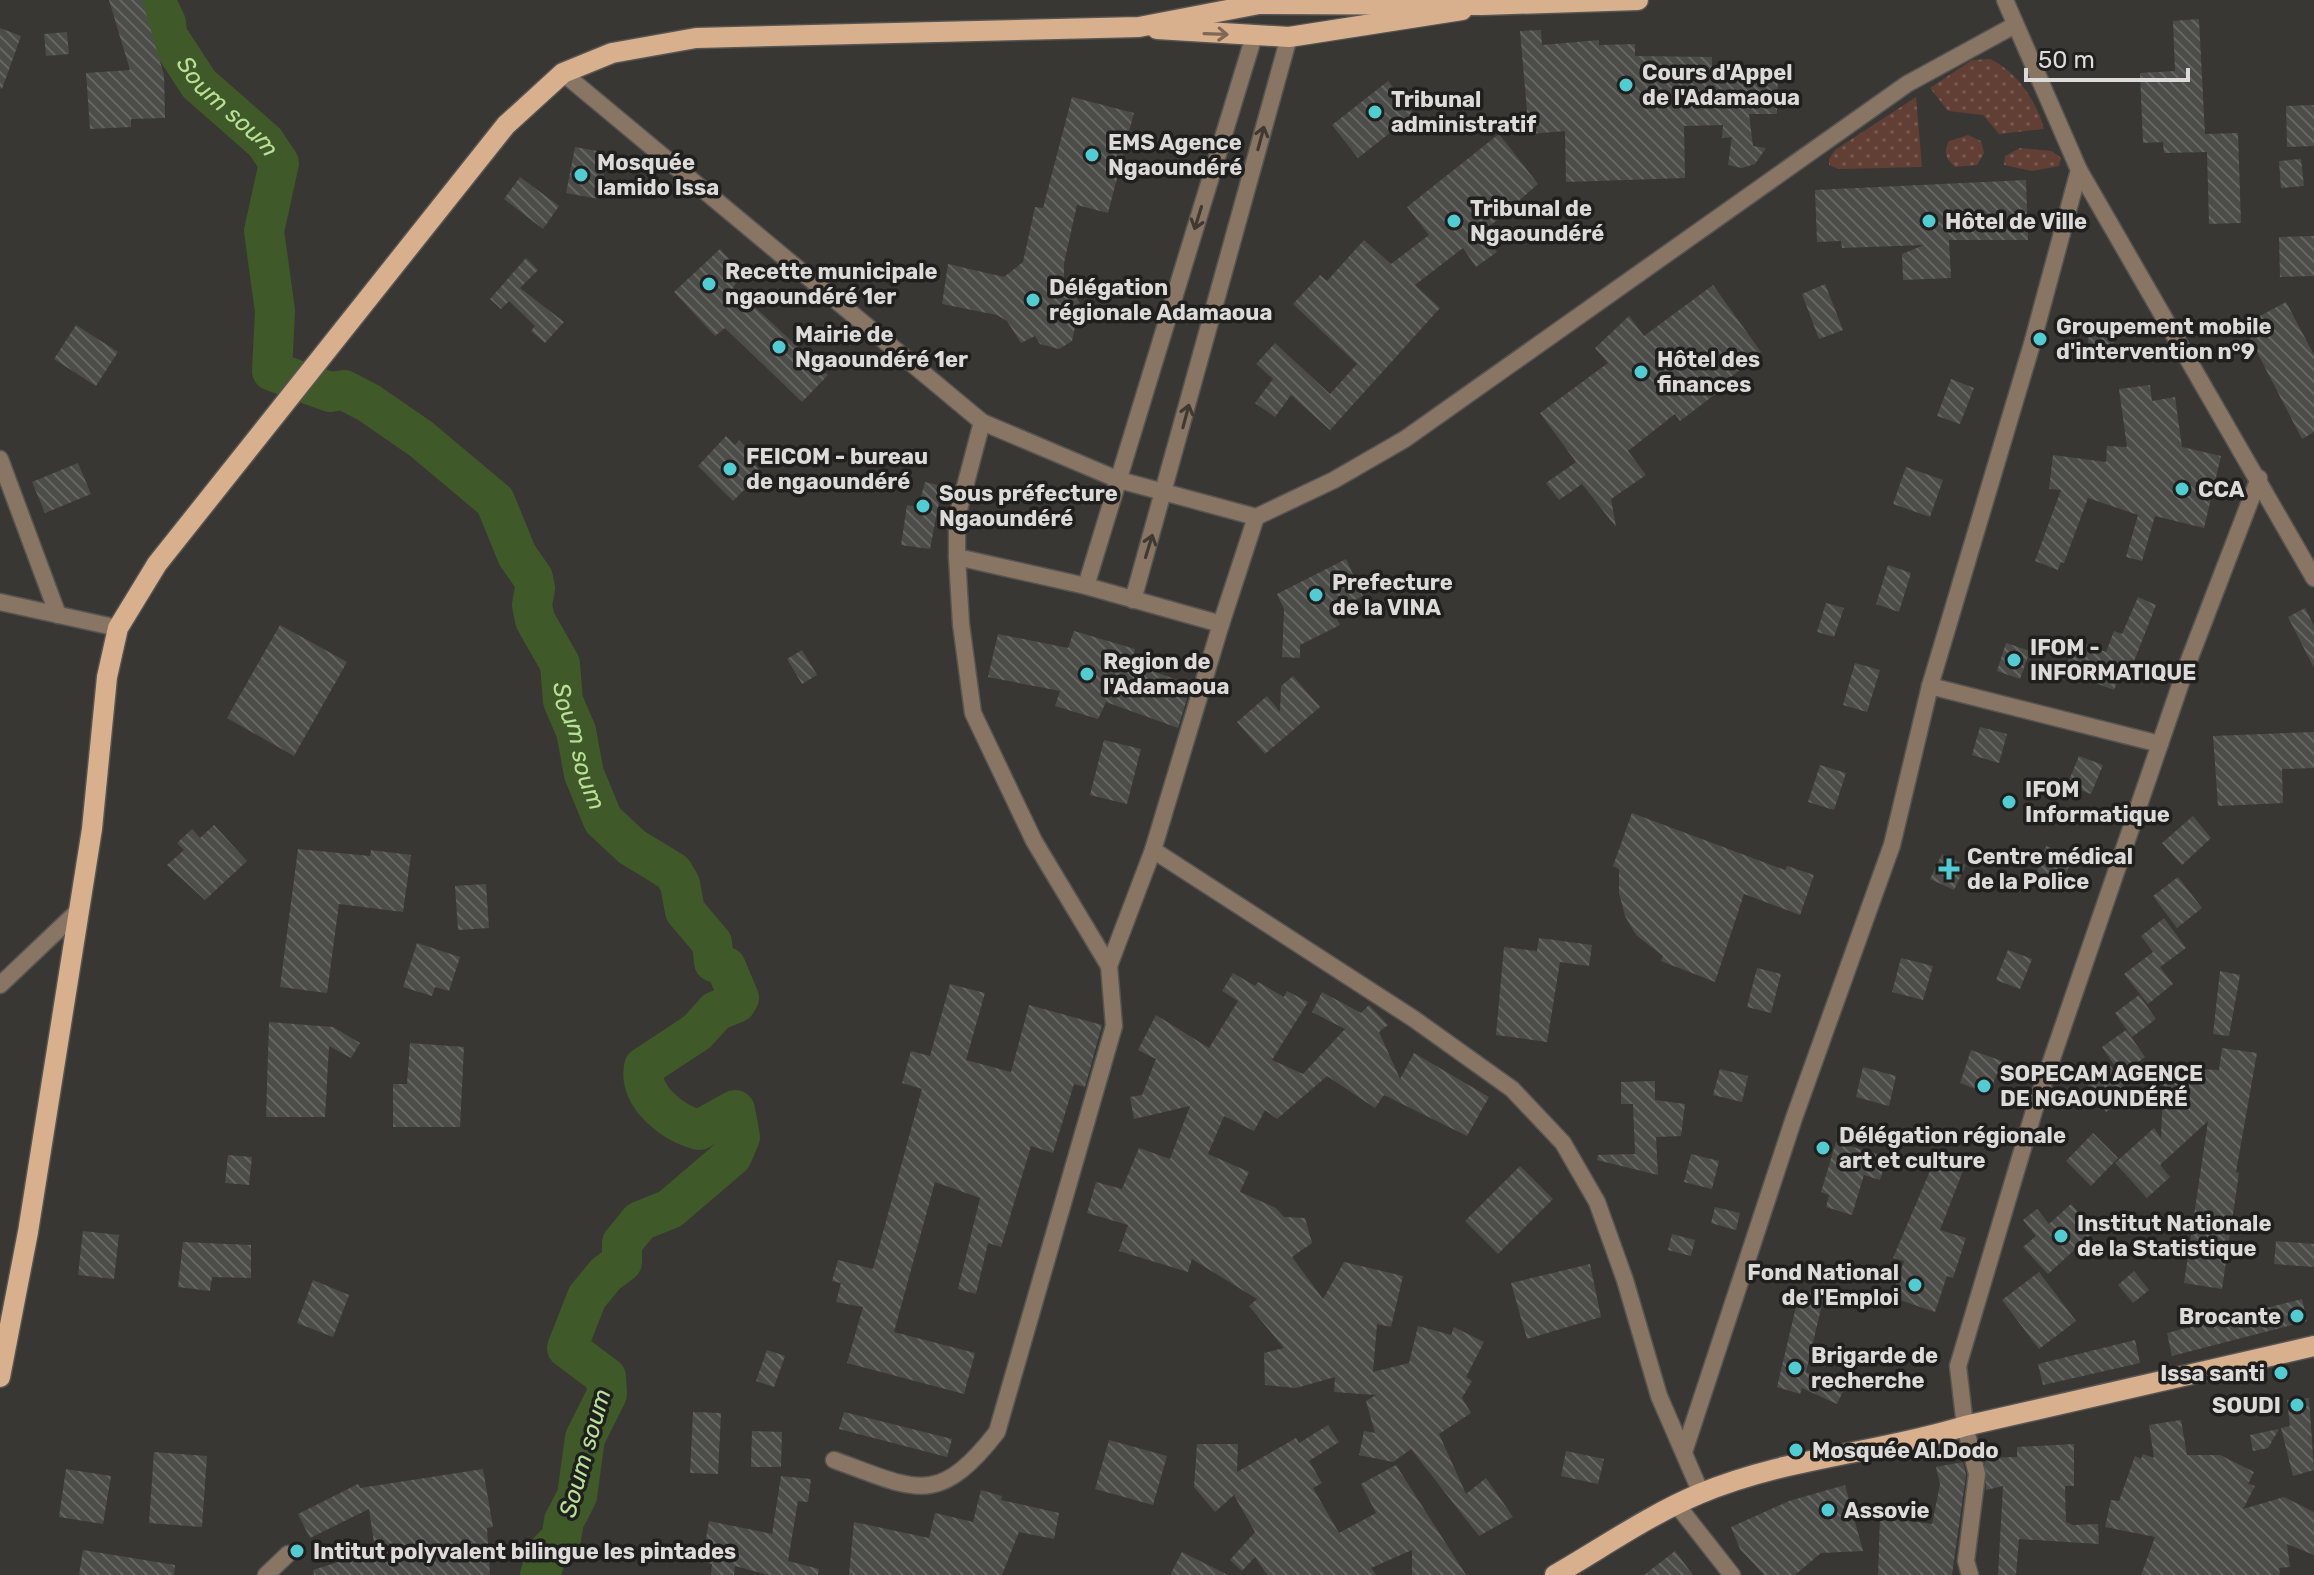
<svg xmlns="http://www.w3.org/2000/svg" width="2314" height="1575" font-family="Rubik,sans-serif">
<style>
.grass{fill:url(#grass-dots)}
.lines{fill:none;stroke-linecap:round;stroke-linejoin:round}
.river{stroke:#405929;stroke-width:40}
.building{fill:url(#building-back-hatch)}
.minor-casing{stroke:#565552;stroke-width:19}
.tertiary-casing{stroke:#565552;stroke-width:19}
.primary-casing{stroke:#565552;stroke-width:23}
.minor{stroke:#897564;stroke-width:16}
.tertiary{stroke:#897564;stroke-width:16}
.primary{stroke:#d9b08d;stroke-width:20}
.oneway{stroke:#7c6855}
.oneway2{stroke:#3f3932}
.poi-dot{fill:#51ccd3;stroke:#1f1f1d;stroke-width:3}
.labels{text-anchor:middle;stroke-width:7;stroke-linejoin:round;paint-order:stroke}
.poi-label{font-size:22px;font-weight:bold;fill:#dcdbd9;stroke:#1f1f1d;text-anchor:start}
.water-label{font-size:24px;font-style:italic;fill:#b8e196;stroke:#1f1f1d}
</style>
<defs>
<pattern id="grass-dots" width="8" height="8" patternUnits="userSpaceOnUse" patternTransform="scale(2)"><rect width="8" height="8" fill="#623f34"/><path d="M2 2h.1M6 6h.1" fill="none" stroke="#785a51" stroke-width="1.8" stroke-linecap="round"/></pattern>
<pattern id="building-back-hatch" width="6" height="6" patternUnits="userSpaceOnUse" patternTransform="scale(2)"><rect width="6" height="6" fill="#4c4c49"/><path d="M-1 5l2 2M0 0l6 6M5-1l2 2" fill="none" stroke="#656563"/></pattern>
</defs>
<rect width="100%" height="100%" fill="#393734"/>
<g class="grass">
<path d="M1990 59C2016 71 2037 101 2044 129L1999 134 1983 115 1948 111 1930 88 1972 60Z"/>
<polygon points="1916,97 1922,167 1838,169 1829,165 1829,159 1835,150"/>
<path d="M1968 135 1981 141 1984 153 1977 165 1955 167C1946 159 1943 152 1949 141Z"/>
<polygon points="2020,148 2052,151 2061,158 2059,166 2032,171 2004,165 2005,156"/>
</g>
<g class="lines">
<path class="river" id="s1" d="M155 0 166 23 167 35 199 84 265 142 279 163 264 231 275 311 272 371 330 392 344 390 369 403 421 439 495 501 517 555 533 578 535 588 532 605 535 620 560 664 563 701 576 731 584 774 603 820 632 847 673 872 680 884 685 911 712 943 714 962 726 967 739 998 736 1003 716 1011 697 1032 644 1067C638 1097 673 1123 699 1130L735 1110 740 1137 732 1156 670 1209 640 1221 622 1243V1262L606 1274 587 1297 567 1348 606 1377 607 1394 585 1438 577 1496 564 1521 561 1539 548 1552 540 1575"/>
</g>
<g class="building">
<polygon points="109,0 142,0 164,75 165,118 131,119 131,127 90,129 86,73 130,70"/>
<polygon points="2199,19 2205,134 2238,133 2241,223 2209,224 2207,152 2164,153 2163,142 2143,143 2140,73 2175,71 2173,21"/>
<polygon points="0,28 21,36 2,89 0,88"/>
<polygon points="1541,30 1542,45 1599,40 1599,45 1635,44 1635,56 1712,57 1712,67 1778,70 1777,114 1749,114 1753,146 1766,148 1755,164 1742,168 1728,165 1732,137 1722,138 1723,125 1684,126 1685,178 1566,182 1565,131 1529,134 1520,31"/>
<polygon points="67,32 69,54 46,56 44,34"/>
<polygon points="1388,81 1414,114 1358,158 1332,125"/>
<polygon points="1072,97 1134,113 1108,213 1077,205 1064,263 1064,280 1080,303 1069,312 1076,322 1072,341 1059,349 1040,344 1035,336 1021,343 1007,321 997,315 942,304 948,264 1004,277 1023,262 1035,207 1043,208"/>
<polygon points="2314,105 2314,146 2287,147 2286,106"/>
<polygon points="1499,134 1538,184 1483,232 1497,252 1476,267 1463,248 1415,285 1440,308 1330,430 1291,395 1275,417 1255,403 1273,379 1256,364 1275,343 1330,394 1357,364 1293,304 1320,275 1327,281 1364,240 1391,264 1429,235 1407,207"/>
<polygon points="575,147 608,153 599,199 566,193"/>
<polygon points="2301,159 2304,186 2281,188 2279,161"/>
<polygon points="520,177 559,206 543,229 504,199"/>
<polygon points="2026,180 2028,240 1949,240 1951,278 1903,280 1902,254 1924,245 1842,248 1841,241 1817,242 1815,190"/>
<polygon points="2314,236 2314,276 2280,277 2279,237"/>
<polygon points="720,249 744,275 733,287 828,375 802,402 725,328 715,336 674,292"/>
<polygon points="526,258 538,270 520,288 564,322 545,343 531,331 535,326 509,301 501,309 490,299"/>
<polygon points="1825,284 1843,330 1819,339 1802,294"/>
<polygon points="1713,285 1761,352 1724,383 1726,386 1680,421 1675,414 1628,451 1646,475 1611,499 1616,527 1582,484 1559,500 1546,483 1576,462 1540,413 1608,363 1595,348 1629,316 1644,336"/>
<polygon points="2286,302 2314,355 2314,432 2302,439 2243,325"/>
<polygon points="76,325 118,352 96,386 54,359"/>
<polygon points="2112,330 2116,357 2091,360 2087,333"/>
<polygon points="1951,379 1974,388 1960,424 1937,416"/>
<polygon points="2150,385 2152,401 2175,397 2182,447 2221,456 2204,528 2155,516 2142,561 2126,557 2138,515 2088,498 2064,563 2061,562 2058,570 2035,561 2061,490 2049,489 2053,455 2106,462 2107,446 2127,447 2119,389"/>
<polygon points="726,436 735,445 739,440 756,458 751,462 762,472 733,501 698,466"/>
<polygon points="78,463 91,494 45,513 32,482"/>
<polygon points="1906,467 1943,480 1930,517 1893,504"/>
<polygon points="925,482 942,486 930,549 901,545 907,505 918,507"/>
<polygon points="1346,559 1363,596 1333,611 1340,625 1300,645 1300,658 1282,657 1284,609 1277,594"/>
<polygon points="1888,565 1911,573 1899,612 1876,604"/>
<polygon points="2138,597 2156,605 2131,669 2124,666 2114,690 2064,671 2076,640 2106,652 2114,631 2122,634"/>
<polygon points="1826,603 1844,608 1834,637 1817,632"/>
<polygon points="2305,608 2314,626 2314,668 2288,617"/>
<polygon points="280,625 347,662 294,756 227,718"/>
<polygon points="1074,631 1135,649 1131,663 1191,685 1178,728 1106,702 1098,719 1055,706 1060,691 988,677 998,634 1068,648"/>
<polygon points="2006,643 2030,651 2020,679 1997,671"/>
<polygon points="802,650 817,675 802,684 787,659"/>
<polygon points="1855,663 1880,670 1867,712 1843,705"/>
<polygon points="1293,676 1320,707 1265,754 1237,722 1267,696 1280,712 1281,686"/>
<polygon points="1980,727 2007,734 1999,763 1972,755"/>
<polygon points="2314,732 2314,768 2282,769 2283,803 2218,806 2213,736"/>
<polygon points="1104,740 1141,749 1127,804 1090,795"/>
<polygon points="2079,756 2103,765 2091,794 2067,785"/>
<polygon points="1820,765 1846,773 1834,810 1808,802"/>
<polygon points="1632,813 1785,870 1787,866 1814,875 1800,915 1744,894 1715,982 1661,961 1663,956 1636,935 1625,916 1619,893 1619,869 1613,866"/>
<polygon points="2193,816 2211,838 2182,865 2162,843"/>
<polygon points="214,825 247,861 205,900 167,865 184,850 177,843 192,829 200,838"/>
<polygon points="2046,846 2073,856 2061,887 2035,877"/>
<polygon points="298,849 370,856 371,850 411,855 403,912 339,904 327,993 280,987"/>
<polygon points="1942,854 1966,865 1954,890 1930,879"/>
<polygon points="2178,877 2202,908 2177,928 2153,896"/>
<polygon points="486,884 489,928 458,930 455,886"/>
<polygon points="2164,918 2186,948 2160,967 2173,984 2148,1004 2124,974 2153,952 2141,936"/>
<polygon points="1539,938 1592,945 1589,966 1560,962 1547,1042 1496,1035 1504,947 1537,951"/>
<polygon points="417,943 460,957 449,991 435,987 432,996 403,987"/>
<polygon points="2008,950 2032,959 2020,989 1996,980"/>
<polygon points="1901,958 1933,966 1923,1000 1892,992"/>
<polygon points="1757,968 1781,974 1771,1013 1747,1007"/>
<polygon points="2220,971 2240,975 2229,1036 2213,1034"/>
<polygon points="1233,973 1255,986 1258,982 1284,997 1287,991 1308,1002 1272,1060 1303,1074 1345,1029 1312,1012 1322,992 1361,1013 1369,1005 1388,1025 1379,1032 1400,1079 1414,1053 1489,1097 1467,1136 1384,1095 1375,1108 1327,1076 1277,1119 1265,1110 1254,1131 1224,1116 1208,1154 1249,1172 1240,1192 1276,1208 1284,1217 1305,1218 1312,1243 1292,1257 1323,1299 1344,1262 1403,1276 1391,1327 1377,1324 1373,1372 1409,1363 1418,1326 1451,1335 1454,1327 1484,1342 1466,1377 1472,1381 1462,1398 1471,1413 1439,1434 1466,1494 1486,1478 1513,1517 1479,1536 1411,1449 1393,1462 1359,1455 1364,1431 1375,1433 1366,1401 1376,1395 1334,1392 1335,1377 1296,1388 1265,1385 1264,1353 1284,1348 1249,1306 1257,1299 1192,1259 1188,1272 1119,1251 1128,1225 1087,1213 1096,1182 1122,1189 1139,1148 1170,1159 1190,1106 1134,1119 1130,1097 1142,1095 1156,1059 1138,1050 1156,1015 1209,1048 1238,1001 1222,991"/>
<polygon points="950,984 985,993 966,1060 1011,1072 1029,1005 1102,1025 1085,1087 1074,1084 1053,1153 1031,1146 1001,1247 988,1243 976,1294 958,1289 980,1198 935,1182 894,1332 975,1353 964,1394 847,1363 863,1307 836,1302 841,1283 832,1281 838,1260 873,1269 922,1089 902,1083 911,1051 930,1056"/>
<polygon points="2139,995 2156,1019 2132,1037 2115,1013"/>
<polygon points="269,1022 333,1027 360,1043 351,1058 329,1046 325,1117 266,1117"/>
<polygon points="2126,1030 2145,1057 2121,1075 2102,1047"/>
<polygon points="410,1043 464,1047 460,1127 393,1127 393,1084 407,1084"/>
<polygon points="2222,1048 2257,1053 2236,1172 2239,1173 2222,1289 2184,1283 2208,1121 2160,1165 2170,1177 2147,1198 2115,1163 2154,1128 2161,1138 2164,1068 2219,1070"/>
<polygon points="1971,1050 2002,1061 1989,1094 1960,1083"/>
<polygon points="2110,1065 2129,1093 2106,1112 2087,1084"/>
<polygon points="1863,1067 1896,1076 1889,1106 1856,1097"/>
<polygon points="1720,1069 1748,1076 1742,1102 1713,1095"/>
<polygon points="1655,1081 1655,1100 1685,1104 1681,1136 1656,1137 1658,1175 1597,1160 1598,1155 1635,1154 1633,1104 1621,1104 1621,1082"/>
<polygon points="2093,1133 2118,1158 2091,1186 2066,1161"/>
<polygon points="1836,1142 1887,1157 1880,1180 1864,1175 1852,1215 1826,1207 1829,1195 1821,1192"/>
<polygon points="1938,1152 1966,1163 1940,1230 1966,1238 1953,1278 1947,1276 1935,1312 1891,1297 1904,1261 1893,1258"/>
<polygon points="1691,1154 1719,1161 1712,1189 1684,1182"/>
<polygon points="228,1155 252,1157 249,1185 225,1183"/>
<polygon points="1520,1166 1553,1199 1498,1254 1465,1221"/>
<polygon points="2071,1204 2095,1231 2048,1274 2023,1247 2036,1236 2023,1220 2037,1209 2049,1224"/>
<polygon points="1715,1207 1740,1213 1736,1230 1711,1223"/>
<polygon points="83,1231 119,1235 114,1279 78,1275"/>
<polygon points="1672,1234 1695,1240 1691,1256 1668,1250"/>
<polygon points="2276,1241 2314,1244 2314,1267 2274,1264"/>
<polygon points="183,1242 251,1245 251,1278 212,1277 210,1291 178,1287"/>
<polygon points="1590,1264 1601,1317 1527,1339 1511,1283"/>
<polygon points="2134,1271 2149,1290 2133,1303 2118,1285"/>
<polygon points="2039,1272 2076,1321 2039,1349 2002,1300"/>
<polygon points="313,1280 349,1295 333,1337 297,1323"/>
<polygon points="1800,1290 1824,1296 1806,1372 1844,1389 1837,1404 1802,1388 1800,1394 1777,1387"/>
<polygon points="2302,1299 2307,1321 2172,1356 2167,1333"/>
<polygon points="2135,1340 2140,1363 2043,1385 2038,1364"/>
<polygon points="767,1350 785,1356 774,1387 756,1381"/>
<polygon points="2309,1398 2314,1470 2293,1476 2281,1428 2290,1426 2287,1400"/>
<polygon points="693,1412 721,1413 718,1474 690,1473"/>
<polygon points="844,1412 952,1439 947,1457 839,1429"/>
<polygon points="2181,1420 2187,1455 2220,1455 2254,1472 2248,1484 2255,1486 2243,1509 2284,1497 2314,1512 2314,1555 2287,1544 2290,1567 2279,1568 2280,1575 2141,1575 2155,1537 2105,1527 2111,1500 2119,1501 2135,1456 2141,1459 2143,1454 2154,1458 2149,1425"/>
<polygon points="1328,1425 1339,1442 1309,1461 1322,1483 1313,1488 1339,1533 1376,1513 1361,1484 1396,1465 1466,1575 1412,1575 1412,1550 1371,1568 1376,1575 1267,1575 1255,1557 1242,1571 1230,1560 1255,1532 1234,1495 1215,1512 1194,1487 1197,1444 1238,1444 1237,1472 1296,1438 1299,1443"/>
<polygon points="2279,1429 2268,1448 2253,1451 2250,1435"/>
<polygon points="752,1431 782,1432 781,1467 751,1467"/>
<polygon points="1109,1440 1167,1456 1153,1505 1095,1489"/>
<polygon points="2074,1444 2074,1486 2065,1486 2066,1522 2073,1525 2098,1524 2099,1544 2019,1539 2016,1575 1998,1575 2003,1486 1986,1490 1984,1458 2017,1457 2017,1447"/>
<polygon points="1566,1451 1604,1459 1598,1484 1561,1476"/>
<polygon points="154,1452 207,1456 202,1527 149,1523"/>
<polygon points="1963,1462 1966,1475 1952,1575 1878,1575 1880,1517 1932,1524 1940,1484 1936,1467"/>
<polygon points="66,1469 111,1476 103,1524 59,1517"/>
<polygon points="483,1469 493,1527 487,1528 490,1575 314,1575 313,1570 375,1550 369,1509 310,1538 298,1514 358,1484 360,1488"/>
<polygon points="781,1476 811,1479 808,1502 798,1501 788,1561 819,1569 818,1575 769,1575 735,1566 734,1575 711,1575 712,1564 702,1562 709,1521 772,1534"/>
<polygon points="1845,1485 1863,1551 1821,1553 1795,1575 1764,1575 1740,1549 1731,1527 1789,1501"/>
<polygon points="981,1490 1002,1496 1001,1500 1059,1513 1054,1539 1019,1532 1002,1575 849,1575 854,1522 929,1538 935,1513 973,1522"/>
<polygon points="83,1550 175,1565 174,1575 79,1575"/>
<polygon points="1675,1551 1693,1575 1644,1575"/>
<polygon points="1182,1552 1228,1575 1170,1575"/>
</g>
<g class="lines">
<g class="minor-casing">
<g id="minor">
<polyline points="2005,0 2079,170 2314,578"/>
<polyline points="563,73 982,422 1119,480 1256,517 1334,480 1405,439 1907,84 2015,25"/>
<polyline points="982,422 957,517 957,557 1086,586 1221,624 1256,517"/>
<polyline points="0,459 58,615"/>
<polyline points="957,557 961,624 973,713 1034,841 1109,966"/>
<polyline points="1086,586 1254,36"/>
<polyline points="1133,600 1289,37"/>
<polyline points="1221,624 1153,850 1414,1019 1512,1089 1563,1143 1597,1202 1625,1280 1659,1396 1701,1493"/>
<polyline points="1930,686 2160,744"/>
<polyline points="0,985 78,911"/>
<polyline points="1684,1452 1794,1118 1892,845 1930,686 2032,344 2079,170"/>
<path d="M834 1460C915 1489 937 1509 997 1432L1114 1026 1109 966 1153 850"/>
<polyline points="1677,1505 1732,1575"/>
<polyline points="266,1575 288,1554"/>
<polyline points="1970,1575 1966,1561 1977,1474 1965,1426 1958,1366 2034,1111 2186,668 2259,478"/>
</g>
</g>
<g class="tertiary-casing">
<polyline id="tertiary" points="0,602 118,628"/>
</g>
<g class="primary-casing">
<g id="primary">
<polyline points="1157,29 1289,37 1462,10"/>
<polyline points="0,1377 28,1232 92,829 107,677 118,628 157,564 506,125 563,73 612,53 696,38 1139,27 1259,4 1482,5 1638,0"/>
<path d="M1555 1575C1602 1548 1649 1515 1699 1494 1784 1458 1878 1453 1965 1426L2314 1346"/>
</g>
</g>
<use href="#minor" class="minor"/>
<use href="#tertiary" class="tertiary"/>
<use href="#primary" class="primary"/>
</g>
<defs><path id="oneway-shaft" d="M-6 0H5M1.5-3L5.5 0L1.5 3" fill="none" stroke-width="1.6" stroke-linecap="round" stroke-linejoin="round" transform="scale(2)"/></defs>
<use class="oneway" href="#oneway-shaft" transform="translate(1216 34) rotate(2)"/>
<g class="oneway2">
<use href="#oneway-shaft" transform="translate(1261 138) rotate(-75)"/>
<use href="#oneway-shaft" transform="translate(1198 218) rotate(107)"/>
<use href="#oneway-shaft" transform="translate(1186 416) rotate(-75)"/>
<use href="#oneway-shaft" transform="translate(1149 546) rotate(-73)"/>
</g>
<g class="poi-dot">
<circle cx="1626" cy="85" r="8"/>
<circle cx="1375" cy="112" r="8"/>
<circle cx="1092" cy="155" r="8"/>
<circle cx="581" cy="175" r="8"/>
<circle cx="1454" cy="221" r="8"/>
<circle cx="1929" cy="221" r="8"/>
<circle cx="709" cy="284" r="8"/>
<circle cx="1033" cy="300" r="8"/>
<circle cx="2040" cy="339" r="8"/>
<circle cx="779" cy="347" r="8"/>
<circle cx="1641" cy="372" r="8"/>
<circle cx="730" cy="469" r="8"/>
<circle cx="2182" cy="489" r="8"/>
<circle cx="923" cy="506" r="8"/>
<circle cx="1316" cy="595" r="8"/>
<circle cx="2014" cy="660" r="8"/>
<circle cx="1087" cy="674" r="8"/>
<circle cx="2009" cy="802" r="8"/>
<path d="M1945 857h8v8h8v8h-8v8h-8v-8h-8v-8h8z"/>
<circle cx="1984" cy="1086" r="8"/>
<circle cx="1823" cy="1148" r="8"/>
<circle cx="2061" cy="1236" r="8"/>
<circle cx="1915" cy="1285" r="8"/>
<circle cx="2297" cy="1316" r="8"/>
<circle cx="1795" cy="1368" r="8"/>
<circle cx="2281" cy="1373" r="8"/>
<circle cx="2297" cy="1405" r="8"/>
<circle cx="1796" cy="1450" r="8"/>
<circle cx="1828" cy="1510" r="8"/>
<circle cx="297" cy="1551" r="8"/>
</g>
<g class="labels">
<g class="poi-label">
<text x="1642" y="80">Cours d'Appel<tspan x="1642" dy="25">de l'Adamaoua</tspan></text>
<text x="1391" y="107">Tribunal<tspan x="1391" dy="25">administratif</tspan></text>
<text x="1108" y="150">EMS Agence<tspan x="1108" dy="25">Ngaoundéré</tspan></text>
<text x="597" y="170">Mosquée<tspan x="597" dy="25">lamido Issa</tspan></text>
<text x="1470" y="216">Tribunal de<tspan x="1470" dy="25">Ngaoundéré</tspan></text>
<text x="1945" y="229">Hôtel de Ville</text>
<text x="725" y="279">Recette municipale<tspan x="725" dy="25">ngaoundéré 1er</tspan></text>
<text x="1049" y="295">Délégation<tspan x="1049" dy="25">régionale Adamaoua</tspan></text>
<text x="2056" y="334">Groupement mobile<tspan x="2056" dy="25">d'intervention n°9</tspan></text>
<text x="795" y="342">Mairie de<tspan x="795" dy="25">Ngaoundéré 1er</tspan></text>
<text x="1657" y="367">Hôtel des<tspan x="1657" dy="25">finances</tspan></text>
<text x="746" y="464">FEICOM - bureau<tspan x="746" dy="25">de ngaoundéré</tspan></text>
<text x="2198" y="497">CCA</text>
<text x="939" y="501">Sous préfecture<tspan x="939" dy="25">Ngaoundéré</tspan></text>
<text x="1332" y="590">Prefecture<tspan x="1332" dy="25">de la VINA</tspan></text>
<text x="2030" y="655">IFOM -<tspan x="2030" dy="25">INFORMATIQUE</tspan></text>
<text x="1103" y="669">Region de<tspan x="1103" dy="25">l'Adamaoua</tspan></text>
<text x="2025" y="797">IFOM<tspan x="2025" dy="25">Informatique</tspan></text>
<text x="1967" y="864">Centre médical<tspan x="1967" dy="25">de la Police</tspan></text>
<text x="2000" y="1081">SOPECAM AGENCE<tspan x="2000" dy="25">DE NGAOUNDÉRÉ</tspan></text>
<text x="1839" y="1143">Délégation régionale<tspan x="1839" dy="25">art et culture</tspan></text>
<text x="2077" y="1231">Institut Nationale<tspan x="2077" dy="25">de la Statistique</tspan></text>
<text x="1899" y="1280" text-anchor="end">Fond National<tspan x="1899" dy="25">de l'Emploi</tspan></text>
<text x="2281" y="1324" text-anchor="end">Brocante</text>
<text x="1811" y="1363">Brigarde de<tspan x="1811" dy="25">recherche</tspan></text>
<text x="2265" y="1381" text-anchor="end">Issa santi</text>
<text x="2281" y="1413" text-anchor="end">SOUDI</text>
<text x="1812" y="1458">Mosquée Al.Dodo</text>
<text x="1844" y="1518">Assovie</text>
<text x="313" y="1559">Intitut polyvalent bilingue les pintades</text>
</g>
<g class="water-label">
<text dy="8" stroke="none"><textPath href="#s1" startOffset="132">Soum soum</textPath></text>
<text dy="8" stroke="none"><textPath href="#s1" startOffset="948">Soum soum</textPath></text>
<text transform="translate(585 1453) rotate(-74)" y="8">Soum soum</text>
</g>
</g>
<path d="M2026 68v12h162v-12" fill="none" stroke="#dcdbd9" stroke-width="4"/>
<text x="2038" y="68" font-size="24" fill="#dcdbd9" stroke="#1f1f1d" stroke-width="6" paint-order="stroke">50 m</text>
</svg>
